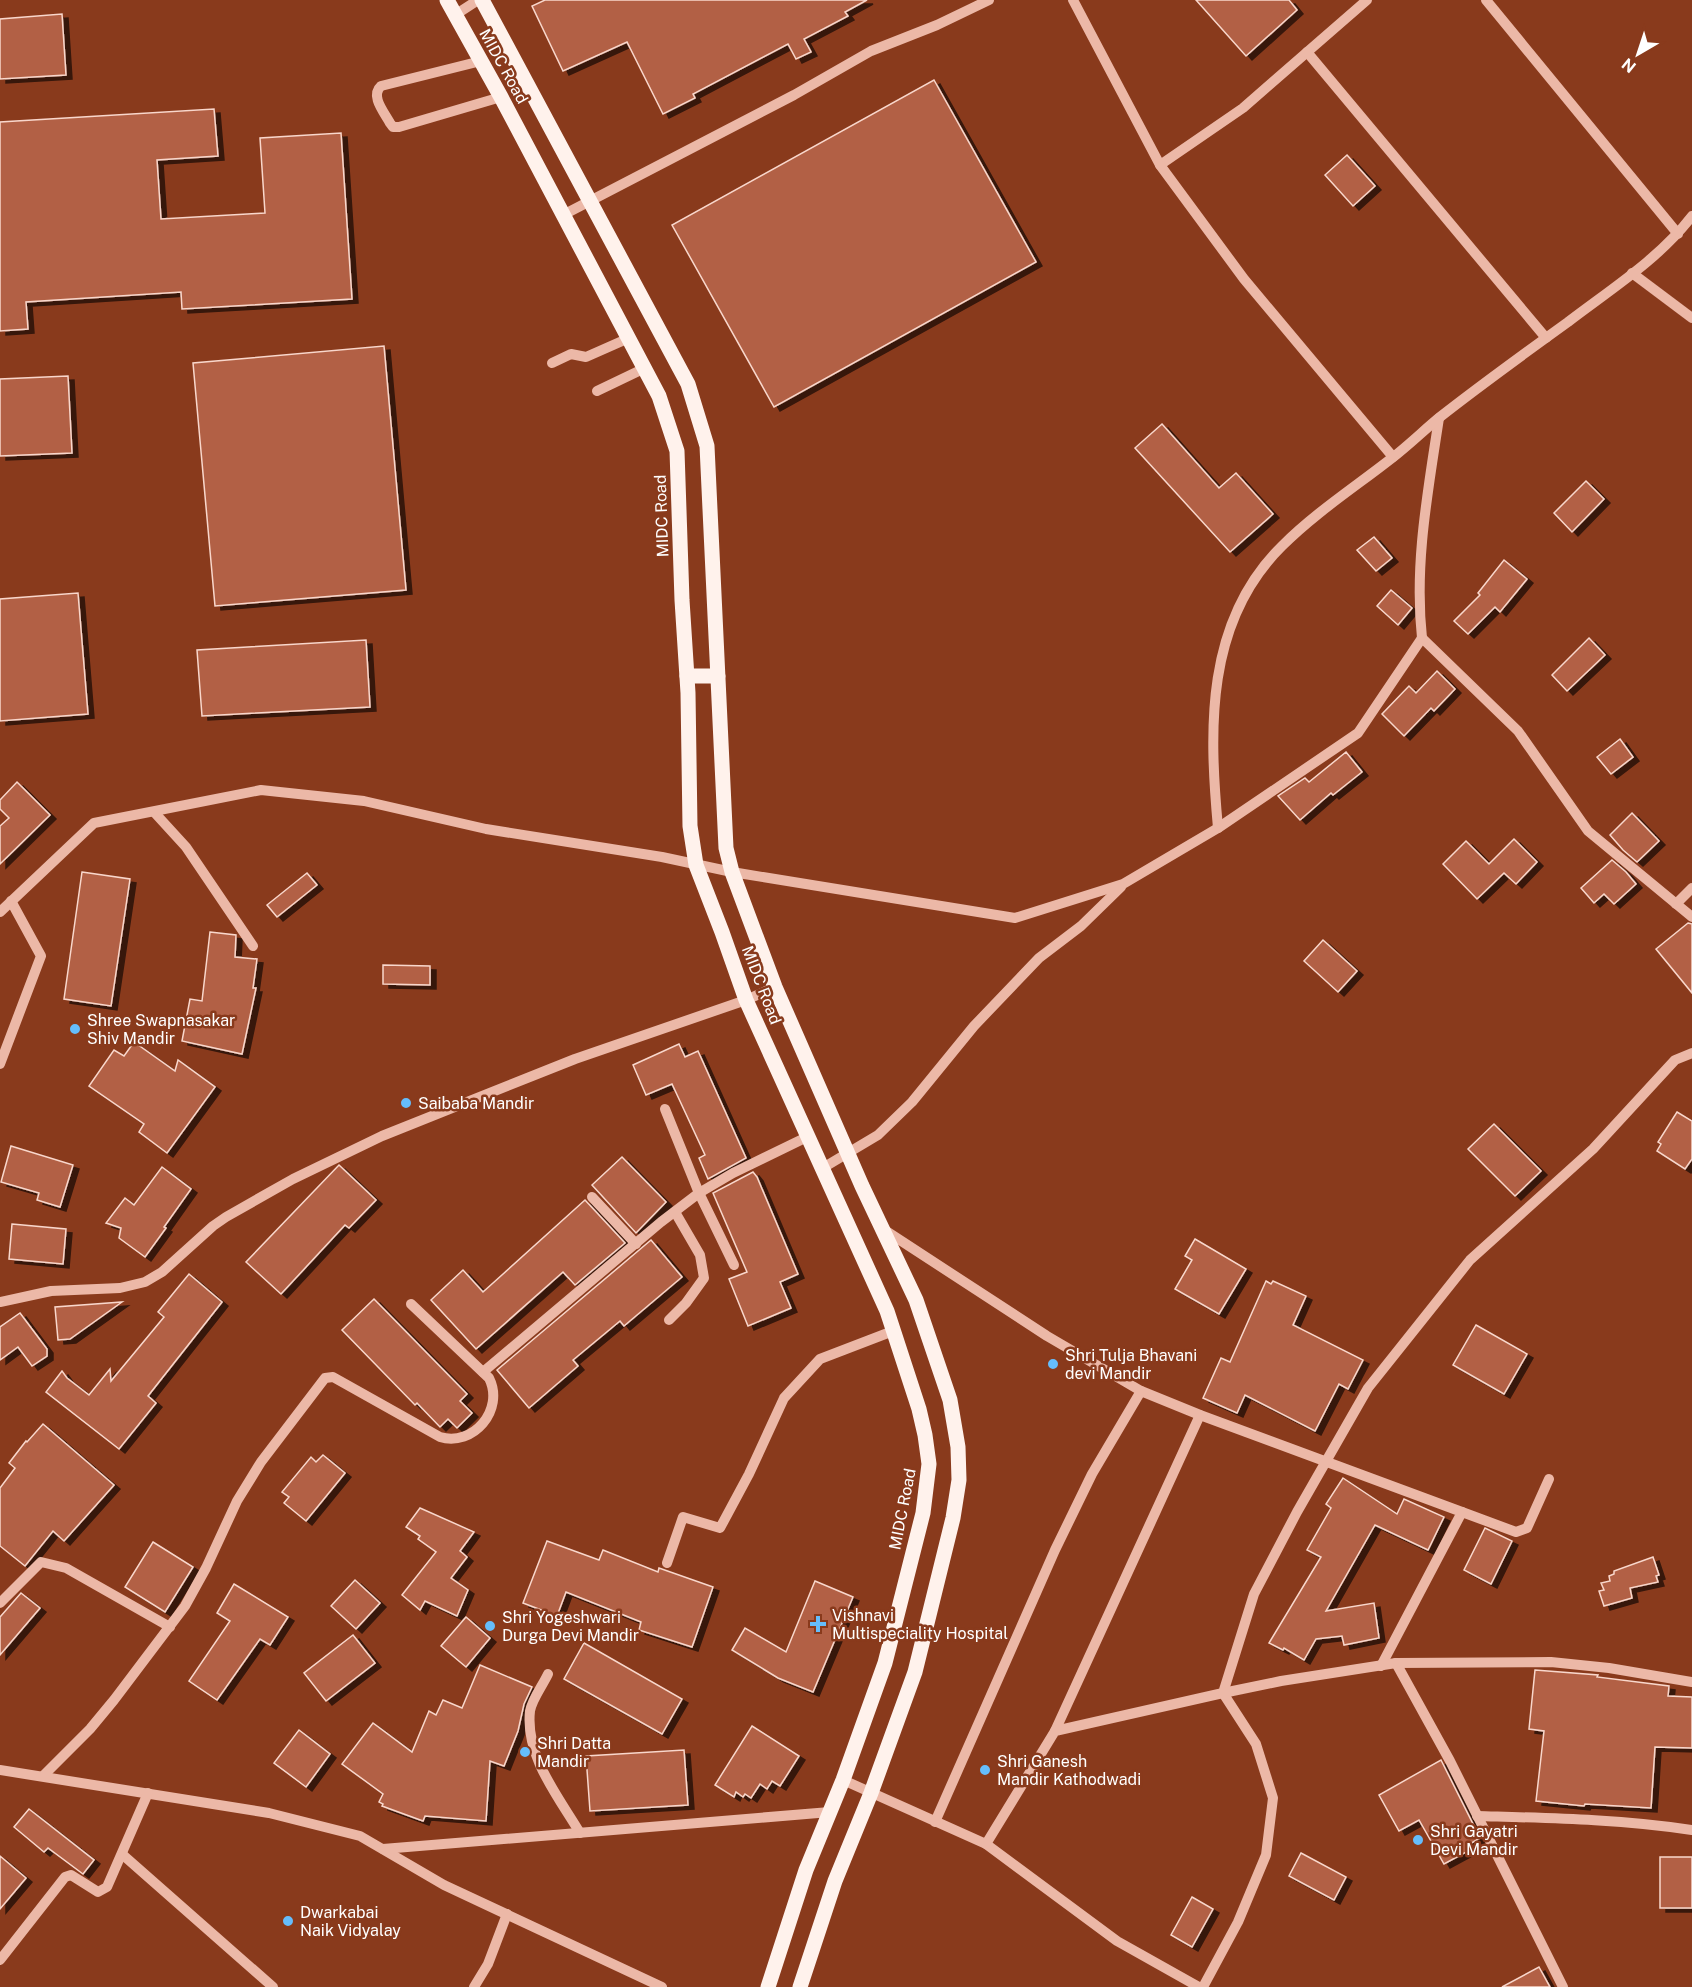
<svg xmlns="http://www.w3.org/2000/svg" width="1692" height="1987" font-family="'Public Sans',sans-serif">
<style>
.building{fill:#b26144;stroke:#f9d7cc;stroke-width:1.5;filter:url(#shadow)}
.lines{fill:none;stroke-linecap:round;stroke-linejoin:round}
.minor{stroke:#ecb8a7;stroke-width:10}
.major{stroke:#fff2ec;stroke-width:15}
.poi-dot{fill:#65bdfc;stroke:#893a1c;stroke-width:2}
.labels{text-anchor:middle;stroke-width:5;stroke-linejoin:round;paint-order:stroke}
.street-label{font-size:16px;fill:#fff;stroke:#893a1c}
.poi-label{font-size:16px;fill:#fff;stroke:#893a1c;text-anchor:start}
</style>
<defs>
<filter id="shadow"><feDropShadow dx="6" dy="4" stdDeviation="0" flood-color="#0009"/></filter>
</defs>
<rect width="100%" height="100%" fill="#893a1c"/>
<g class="building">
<polygon points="545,0 867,0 845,12 848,16 804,39 811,52 796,59 788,44 693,94 695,98 663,114 627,42 563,71 532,6"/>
<polygon points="1196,0 1289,0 1297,10 1246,56"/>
<polygon points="62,14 66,75 0,79 0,19"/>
<polygon points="934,80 1036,262 774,407 672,225"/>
<polygon points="214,109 218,156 157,160 161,219 265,213 260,138 341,133 352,299 182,309 181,292 26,302 28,329 0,331 0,122"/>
<polygon points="1347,155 1375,186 1353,206 1325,175"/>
<polygon points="384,346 406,590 215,606 193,363"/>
<polygon points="68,376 72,453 0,456 0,379"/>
<polygon points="1162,424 1219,488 1236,473 1273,514 1230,552 1135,448"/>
<polygon points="1586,481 1604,499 1572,532 1554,513"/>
<polygon points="1374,537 1392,558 1376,571 1357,550"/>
<polygon points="1504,560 1527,579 1500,612 1495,607 1468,634 1454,621 1480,595 1478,593"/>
<polygon points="1391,590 1412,608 1398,625 1377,606"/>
<polygon points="78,593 88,714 0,721 0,599"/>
<polygon points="1589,638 1605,655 1567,691 1552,675"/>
<polygon points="366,640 370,707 202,716 197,650"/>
<polygon points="1437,671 1455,689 1434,711 1431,708 1404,736 1382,714 1409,686 1416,693"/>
<polygon points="1620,739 1633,757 1611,774 1597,757"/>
<polygon points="1346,752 1362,772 1333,795 1331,793 1300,820 1278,796 1305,778 1309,782"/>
<polygon points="17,782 50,815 0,864 0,826 9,818 0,809 0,800"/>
<polygon points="1632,813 1659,841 1637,862 1623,850 1610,835"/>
<polygon points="1514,839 1537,862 1516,884 1504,873 1477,899 1443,864 1466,841 1489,864"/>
<polygon points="1612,860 1626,872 1636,884 1614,904 1604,894 1594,903 1581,888"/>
<polygon points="82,872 130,879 111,1006 64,999"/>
<polygon points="307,873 317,885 277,917 267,905"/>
<polygon points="1688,923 1692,924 1692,993 1656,949"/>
<polygon points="210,932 236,935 235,957 257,959 253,988 256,988 242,1054 182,1041 190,999 202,1001"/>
<polygon points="1323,940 1357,971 1338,992 1304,961"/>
<polygon points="383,965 430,966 430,985 383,984"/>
<polygon points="134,1042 175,1071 178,1060 215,1087 167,1153 139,1132 144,1124 89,1086 114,1050 124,1056"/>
<polygon points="679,1044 685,1057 698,1051 746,1158 708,1179 699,1158 705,1155 672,1084 646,1095 633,1065"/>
<polygon points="1677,1112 1692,1121 1692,1159 1685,1169 1657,1151 1661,1144 1658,1142"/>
<polygon points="1494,1124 1541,1171 1515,1196 1468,1149"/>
<polygon points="11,1146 73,1165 60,1207 37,1200 39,1193 1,1182"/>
<polygon points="622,1157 666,1202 636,1233 592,1185"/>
<polygon points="339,1165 376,1200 349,1228 345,1225 281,1294 246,1262"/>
<polygon points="162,1167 191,1189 164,1227 166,1228 145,1257 119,1238 121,1228 106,1223 125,1198 134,1205"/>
<polygon points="753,1172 757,1177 798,1274 780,1282 791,1308 748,1326 729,1279 747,1272 713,1193"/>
<polygon points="585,1200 625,1243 575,1285 563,1272 476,1349 431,1300 463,1270 483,1292"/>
<polygon points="12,1224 66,1229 63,1264 9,1259"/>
<polygon points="1195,1239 1246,1269 1219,1314 1175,1289 1192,1260 1185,1256"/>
<polygon points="651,1240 682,1277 624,1326 620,1321 573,1360 578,1366 529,1408 497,1370"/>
<polygon points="189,1274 222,1302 148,1396 156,1403 119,1449 46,1392 62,1371 67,1378 89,1395 110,1369 111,1381 164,1317 158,1312"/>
<polygon points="1266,1281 1271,1284 1273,1281 1306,1296 1293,1325 1363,1360 1348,1389 1339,1384 1315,1431 1245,1395 1237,1413 1203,1398 1221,1358 1230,1362"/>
<polygon points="374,1299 467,1394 460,1401 472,1413 457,1428 448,1419 440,1427 417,1403 415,1405 342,1330"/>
<polygon points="122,1302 70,1339 58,1340 55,1307"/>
<polygon points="20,1313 47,1349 47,1356 32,1366 18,1347 0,1360 0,1327"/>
<polygon points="1476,1325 1527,1354 1504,1394 1453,1365"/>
<polygon points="43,1424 114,1485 64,1541 53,1531 25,1566 0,1546 0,1488 15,1468 9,1463 26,1441 27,1442"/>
<polygon points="323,1455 345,1473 306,1521 284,1503 289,1497 282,1492 311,1457 316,1462"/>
<polygon points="1343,1478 1397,1514 1404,1499 1444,1517 1428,1550 1375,1525 1326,1611 1374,1603 1379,1638 1344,1645 1342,1636 1316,1639 1304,1660 1284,1648 1283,1650 1269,1643 1321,1557 1307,1550 1331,1508 1326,1504"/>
<polygon points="420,1508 474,1532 460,1551 467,1557 451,1578 468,1590 457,1616 425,1601 420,1610 402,1595 436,1552 418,1539 420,1536 406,1527"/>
<polygon points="1485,1528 1512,1541 1491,1584 1464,1570"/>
<polygon points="547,1541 599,1560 603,1550 658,1572 659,1568 713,1587 692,1647 639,1630 641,1622 566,1592 557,1616 523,1603"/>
<polygon points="153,1542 193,1567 165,1612 125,1587"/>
<polygon points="1653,1557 1659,1575 1656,1576 1658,1582 1630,1588 1632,1598 1604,1606 1599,1591 1604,1590 1601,1583 1610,1581 1609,1576 1614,1574 1614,1571"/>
<polygon points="355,1580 380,1603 356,1629 331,1606"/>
<polygon points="815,1581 853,1597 813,1692 778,1678 732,1650 745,1628 786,1652"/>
<polygon points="234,1584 288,1617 270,1645 260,1639 217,1700 189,1681 230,1621 217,1613"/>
<polygon points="21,1593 40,1608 0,1655 0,1617"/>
<polygon points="466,1617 490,1638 466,1667 441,1646"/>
<polygon points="353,1635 375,1663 326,1701 304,1673"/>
<polygon points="584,1643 682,1699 662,1734 564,1679"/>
<polygon points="480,1665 532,1687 524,1704 518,1731 504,1766 490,1761 486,1821 425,1816 423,1821 382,1806 383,1804 379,1802 383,1794 342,1764 373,1723 412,1752 429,1711 436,1715 443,1700 462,1708"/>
<polygon points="1535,1670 1598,1675 1597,1677 1669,1686 1668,1696 1692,1697 1692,1748 1655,1747 1651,1808 1585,1804 1584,1806 1536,1801 1544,1731 1529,1729"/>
<polygon points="752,1726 799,1756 780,1786 772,1781 767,1789 760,1784 751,1798 745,1794 743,1797 736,1792 734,1797 715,1785"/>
<polygon points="299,1730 330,1754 306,1787 274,1763"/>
<polygon points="684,1750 688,1805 590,1811 586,1756"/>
<polygon points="1441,1760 1480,1838 1468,1845 1470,1850 1444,1864 1419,1820 1399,1831 1379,1795"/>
<polygon points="29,1809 94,1860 83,1874 48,1848 44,1852 14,1827"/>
<polygon points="1301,1853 1346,1877 1334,1900 1289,1876"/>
<polygon points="0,1856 26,1878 0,1909"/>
<rect x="1660" y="1857" width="32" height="51"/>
<polygon points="1192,1897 1213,1909 1192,1947 1171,1935"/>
<polygon points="1539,1967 1550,1987 1502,1987"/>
</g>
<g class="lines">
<g class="minor">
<polyline points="1073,0 1160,165 1243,108 1367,0"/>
<polyline points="1486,0 1678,234"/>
<polyline points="455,15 478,0"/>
<polyline points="1307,52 1546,338"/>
<path d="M481 61 381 86C370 96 384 112 390 123L393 127H399L501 97"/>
<polyline points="1160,165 1244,279 1393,457"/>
<polyline points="563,215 794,95 871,51 937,25 989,0"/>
<polyline points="1632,273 1692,318"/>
<polyline points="552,363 571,354 586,357 629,338"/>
<polyline points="597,391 645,368"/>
<path d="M1422 638C1414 564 1428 491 1439 418"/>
<polyline points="154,812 186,847 253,946"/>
<path d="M1218 828C1209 729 1205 622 1282 546 1315 513 1355 487 1392 458 1409 445 1424 430 1440 417 1482 384 1525 353 1568 322 1611 289 1659 259 1692 216"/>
<polyline points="1676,904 1692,888"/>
<polyline points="0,912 94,823 261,790 364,801 486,829 662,857 732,872 1015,918 1123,884 1218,828 1358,733 1422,638 1518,731 1588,831 1692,917"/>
<polyline points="0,1064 41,956 11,901"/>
<polyline points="665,1109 699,1193 734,1265"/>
<polyline points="821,1169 878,1135 912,1102 974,1026 1039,958 1081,926 1121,887"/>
<polyline points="592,1197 636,1244"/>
<polyline points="883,1229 1047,1336 1141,1391 1200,1415 1462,1512 1381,1666"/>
<polyline points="0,1302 51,1291 120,1288 145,1282 162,1272 213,1226 226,1217 293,1179 382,1136 575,1059 746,1000 775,987"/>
<polyline points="669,1320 686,1303 704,1278 700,1255 675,1212"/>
<polyline points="483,1372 661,1222 699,1193 733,1173 807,1137"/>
<polyline points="1462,1512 1516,1532 1527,1528 1549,1479"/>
<polyline points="667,1563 683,1517 720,1528 749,1474 784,1398 820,1359 893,1331"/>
<polyline points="0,1603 41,1562 66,1568 170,1627"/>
<polyline points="1396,1663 1450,1761 1563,1987"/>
<path d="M548 1674C543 1685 532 1699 530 1711 525 1756 558 1796 580 1833"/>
<polyline points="1055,1731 1200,1415"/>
<polyline points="0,1770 269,1813 360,1836 444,1885 662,1987"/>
<path d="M43 1776 90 1729 114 1700 185 1606 206 1568 237 1501 261 1462 325 1378 333 1377 440 1437C473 1447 505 1410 489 1378L411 1304"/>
<polyline points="843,1780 986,1844 1117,1941 1199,1987"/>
<path d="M1477 1816C1548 1818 1621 1819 1692 1830"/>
<polyline points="935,1822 1055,1550 1092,1474 1141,1391"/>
<polyline points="986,1844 1055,1731 1223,1693 1254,1594 1297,1512 1368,1388 1470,1260 1593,1149 1675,1060 1692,1053"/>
<polyline points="383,1849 830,1812"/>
<polyline points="123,1855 273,1987"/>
<polyline points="0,1960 65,1877 71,1875 98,1892 107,1887 148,1793"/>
<polyline points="474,1987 488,1964 507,1914"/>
<polyline points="1203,1987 1238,1922 1266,1855 1273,1798 1256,1744 1223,1693 1281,1681 1396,1663 1551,1662 1609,1668 1692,1682"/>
</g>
<g class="major">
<polyline points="447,0 501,97 659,396 677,451 682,600 688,693 690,826 696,865 722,932 746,1000 887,1311 919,1409 925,1435 929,1464 923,1513 885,1663 843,1780 806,1870 768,1987"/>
<polyline points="482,0 688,384 707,446 726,848 732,872 775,987 862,1186 916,1300 950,1400 958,1447 959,1480 953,1518 915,1672 871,1793 835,1881 800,1987"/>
<polyline points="687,676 718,676"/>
</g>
</g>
<g class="poi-dot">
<circle cx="75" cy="1029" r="6"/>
<circle cx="406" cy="1103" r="6"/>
<circle cx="1053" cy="1364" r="6"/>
<path d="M815 1615h6v6h6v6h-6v6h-6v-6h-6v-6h6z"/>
<circle cx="490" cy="1626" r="6"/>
<circle cx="525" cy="1752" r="6"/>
<circle cx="985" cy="1770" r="6"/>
<circle cx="1418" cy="1840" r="6"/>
<circle cx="288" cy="1921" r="6"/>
</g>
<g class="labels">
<g class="street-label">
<text transform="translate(504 66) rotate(61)" y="6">MIDC Road</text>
<text transform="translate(661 516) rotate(-92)" y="6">MIDC Road</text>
<text transform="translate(762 985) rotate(69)" y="6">MIDC Road</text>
<text transform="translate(902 1509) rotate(-79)" y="6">MIDC Road</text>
</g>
<g class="poi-label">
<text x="87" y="1026">Shree Swapnasakar<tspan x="87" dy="18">Shiv Mandir</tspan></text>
<text x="418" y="1109">Saibaba Mandir</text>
<text x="1065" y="1361">Shri Tulja Bhavani<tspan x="1065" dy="18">devi Mandir</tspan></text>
<text x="832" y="1621">Vishnavi<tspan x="832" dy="18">Multispeciality Hospital</tspan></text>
<text x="502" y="1623">Shri Yogeshwari<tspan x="502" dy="18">Durga Devi Mandir</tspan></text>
<text x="537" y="1749">Shri Datta<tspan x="537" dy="18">Mandir</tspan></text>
<text x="997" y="1767">Shri Ganesh<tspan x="997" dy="18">Mandir Kathodwadi</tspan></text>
<text x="1430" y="1837">Shri Gayatri<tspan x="1430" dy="18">Devi Mandir</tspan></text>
<text x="300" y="1918">Dwarkabai<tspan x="300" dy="18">Naik Vidyalay</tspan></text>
</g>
</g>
<g transform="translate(1638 54) rotate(219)" stroke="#893a1c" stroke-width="4.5" paint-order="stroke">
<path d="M0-4.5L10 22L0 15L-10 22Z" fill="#ffffff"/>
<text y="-9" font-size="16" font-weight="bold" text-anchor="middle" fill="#ffffff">N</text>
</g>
</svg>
